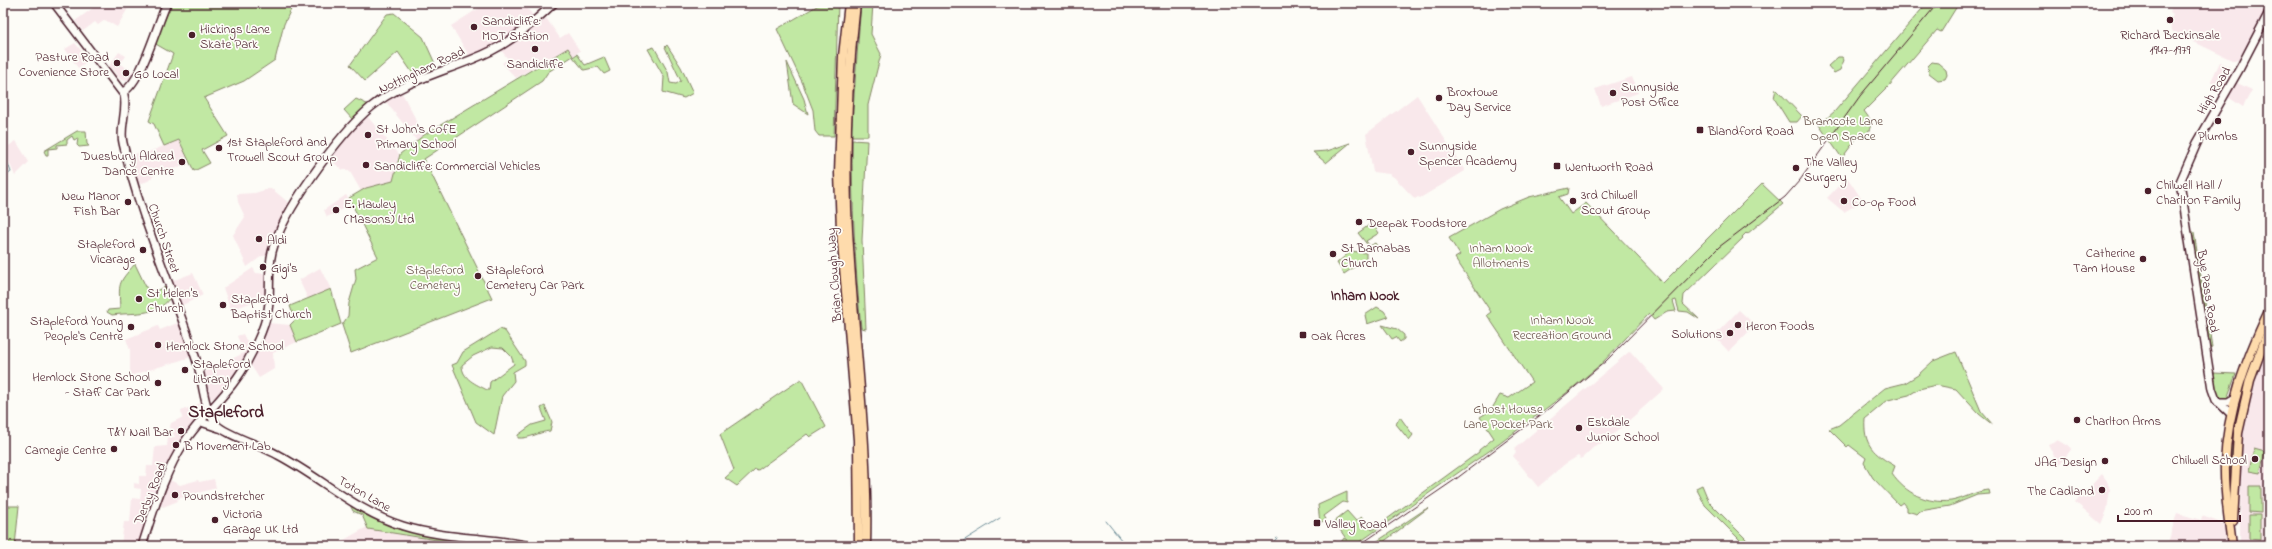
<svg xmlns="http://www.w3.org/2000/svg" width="2272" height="549" font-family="'Indie Flower',sans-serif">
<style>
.built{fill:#f9e8eb}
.green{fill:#c1e8a3;stroke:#868467;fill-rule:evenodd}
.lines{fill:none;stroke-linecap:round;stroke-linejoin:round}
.stream{stroke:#708f99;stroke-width:1}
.secondary-casing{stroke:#4a1f2b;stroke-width:10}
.primary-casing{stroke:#4a1f2b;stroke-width:11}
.trunk-casing{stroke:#4a1f2b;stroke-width:11}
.secondary{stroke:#fdfcf7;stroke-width:7}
.primary{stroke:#fedbac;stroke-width:8}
.trunk{stroke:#fedbac;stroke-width:8}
.tram{stroke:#4a1f2b;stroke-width:1}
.poi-dot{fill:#4a1f2b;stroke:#fdfcf7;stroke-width:1.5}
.labels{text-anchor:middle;stroke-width:3.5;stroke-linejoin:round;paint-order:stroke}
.poi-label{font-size:13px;fill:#4a1f2b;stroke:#fdfcf7;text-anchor:start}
.street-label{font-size:13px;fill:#4a1f2b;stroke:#fdfcf7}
.park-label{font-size:13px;fill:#685149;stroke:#fdfcf7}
.neighbourhood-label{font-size:14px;font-weight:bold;fill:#4a1f2b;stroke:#fdfcf7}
.district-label{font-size:17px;font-weight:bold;fill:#4a1f2b;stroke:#fdfcf7}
</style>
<rect width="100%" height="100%" fill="#fdfcf7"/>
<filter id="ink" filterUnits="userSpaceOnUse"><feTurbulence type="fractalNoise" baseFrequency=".025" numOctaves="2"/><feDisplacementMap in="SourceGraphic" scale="8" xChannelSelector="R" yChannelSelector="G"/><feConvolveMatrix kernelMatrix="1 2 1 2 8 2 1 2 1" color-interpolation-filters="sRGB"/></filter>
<g filter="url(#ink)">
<g class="built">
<polygon points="90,3 131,3 117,27 105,20 98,25 95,22 83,31 75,21 93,8"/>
<polygon points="487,3 523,3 534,17 502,41 470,57 451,26"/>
<polygon points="2172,3 2268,3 2239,60 2234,61 2173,32 2169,23 2173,15 2170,13"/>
<polygon points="546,18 560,38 568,33 580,51 573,56 568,48 516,78 502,63 508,59 501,50 517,41"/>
<polygon points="75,43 89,60 78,68 65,49"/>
<polygon points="119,52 126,56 120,64 134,72 127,81 121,80 109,66"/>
<polygon points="2220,62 2230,67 2231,72 2223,87 2211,81"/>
<polygon points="1632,77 1638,93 1601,106 1595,89"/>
<polygon points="2237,83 2252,90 2243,107 2228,97"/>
<polygon points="402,93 424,135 417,141 386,102"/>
<polygon points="1417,95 1465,171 1420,198 1418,197 1415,199 1395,178 1389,174 1373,172 1366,134"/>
<polygon points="367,116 399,154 393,181 361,191 349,170 343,170 330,160 344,140"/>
<polygon points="179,140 189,162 166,173 164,171 156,174 148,181 139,184 130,156 140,152 141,155"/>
<polygon points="16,141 29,162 15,176 4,149"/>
<polygon points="1847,177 1863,201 1844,212 1827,198"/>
<polygon points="271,188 290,204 276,232 268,256 262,256 247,267 233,235 245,217 238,202 237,194 255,193"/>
<polygon points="346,195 352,204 327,217 324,210"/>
<polygon points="253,268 256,273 266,274 264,298 231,310 223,288"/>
<polygon points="320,268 331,289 308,299 299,280"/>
<polygon points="193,273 203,295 181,306 172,281"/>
<polygon points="1739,310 1755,325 1729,352 1714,336"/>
<polygon points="180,322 191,357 130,376 130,350 126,339 158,326 160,330"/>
<polygon points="268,323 290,325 297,342 273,353 274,369 259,378 250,364"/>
<polygon points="243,334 246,340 252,343 250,350 229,384 214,398 209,399 202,373 244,353 237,336"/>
<polygon points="1630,351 1664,389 1605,442 1596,445 1581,459 1578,456 1565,464 1538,487 1513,456 1516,452 1514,449"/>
<polygon points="2263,356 2269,359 2269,546 2240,546 2241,438 2248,406"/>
<polygon points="203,402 206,413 188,435 139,546 110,546 110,544 121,545 124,522 130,522 132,498 140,499 141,489 134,488 134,483 139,484 139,476 146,476 147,466 153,466 155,447 167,446 168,437 175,437 170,427 171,423 183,417 181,411"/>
<polygon points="2057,440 2072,448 2059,466 2048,444"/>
<polygon points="2102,474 2107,481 2110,490 2107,510 2101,524 2075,502"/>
<polygon points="168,479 180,485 198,480 199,482 214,479 216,488 177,499 178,501 163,507 157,503"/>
<polygon points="2177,513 2201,520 2202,516 2224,524 2227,546 2167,546"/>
<polygon points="367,527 368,529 440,541 447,538 459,539 451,546 333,546"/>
</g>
<g class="green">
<polygon points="171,3 294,3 284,24 275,60 244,81 204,98 228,136 202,150 210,163 194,171 179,140 164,146 154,124 149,121 173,54 154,43 171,6"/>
<polygon points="822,3 838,3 834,136 819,136 815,131 813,110 803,84 777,29"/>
<polygon points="861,3 873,3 871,34 881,54 868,105 868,136 851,136"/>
<polygon points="1927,3 1959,3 1941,32 1937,30 1889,86 1864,111 1872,122 1868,133 1859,135 1842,158 1819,125 1835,111"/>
<polygon points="394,13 423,37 437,68 416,78 398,52 365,81 350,65 387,14"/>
<polygon points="667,45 681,67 693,93 684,98 663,92 664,77 648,49 654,47 668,72 670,83 676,84 681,81 665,47"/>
<polygon points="568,48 573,56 548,72 542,81 424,159 492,298 351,353 342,325 348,316 349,303 356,279 355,269 378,257 349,198 366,188 393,181 400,154 424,135"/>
<polygon points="577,54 585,65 604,57 610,71 604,74 598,67 584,70 573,57"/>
<polygon points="1838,57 1842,57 1844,60 1840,70 1834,73 1828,66"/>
<polygon points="787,62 804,99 808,114 793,104"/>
<polygon points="1932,62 1938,63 1946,70 1947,75 1945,79 1938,80 1929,73 1928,66"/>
<polygon points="1776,89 1802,116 1797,122 1789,122 1774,98"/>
<polygon points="356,99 369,105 353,120 344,110"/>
<polygon points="77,131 86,131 87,144 89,146 79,147 77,145 78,138 74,140 72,136 67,140 67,144 57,145 57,148 48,149 48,155 46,155 44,151"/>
<path d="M852 140 867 141 862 240 866 329 861 328C855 265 852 203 852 140Z"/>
<polygon points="1350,143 1326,163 1313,152 1327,151"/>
<polygon points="1762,184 1783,204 1747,234 1746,233 1742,237 1743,238 1684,295 1683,304 1699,319 1688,312 1679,311 1676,300 1673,301 1676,311 1667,312 1654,320 1649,314 1601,364 1569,391 1499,444 1354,546 1330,546 1335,541 1339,545 1344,538 1347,540 1334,521 1347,511 1356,521 1362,517 1372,530 1479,452 1479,450 1494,438 1480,417 1491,410 1500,395 1509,398 1532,382 1487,315 1491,312 1455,258 1460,255 1449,238 1500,209 1529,197 1569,188 1568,194 1559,197 1571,214 1586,203 1663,283"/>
<polygon points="1372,223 1379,233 1366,241 1370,246 1375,243 1377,246 1370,248 1358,233"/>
<polygon points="2192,232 2194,232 2212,347 2209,348"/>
<polygon points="1351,251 1366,253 1366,259 1344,274 1337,263"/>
<path d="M135 264 147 289 155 291 166 287 170 298C156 317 133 312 112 315L107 312 108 310 120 309C119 283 117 284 135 264Z"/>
<polygon points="331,289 341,324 297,342 290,325 295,320 290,306"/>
<polygon points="1377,307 1384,311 1388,317 1367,324 1365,315"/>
<path d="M2269 317V323L2265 332 2233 451 2231 480 2228 482C2223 422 2247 370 2269 317Z"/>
<polygon points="1382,325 1397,329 1404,335 1404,339 1400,342 1396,337 1392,339"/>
<path d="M500 329 505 331 525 361V365L513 372 514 381 502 396 494 435 476 422 452 365 457 363 463 352ZM492 347 503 348 511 356 514 364 490 382 489 390H487C476 384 462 379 462 365L473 356Z"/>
<path d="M1956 352 1981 411 1993 425 1979 414 1956 389 1936 385 1919 389 1909 395 1888 400 1865 419C1863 445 1874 454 1895 466L1892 474C1905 493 1927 504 1951 501 1964 499 1975 491 1989 490L1990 494 1977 495 1950 506 1920 511 1917 514 1907 511V507L1903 502 1899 505 1873 478 1864 463 1866 458 1849 445 1847 447 1829 429 1839 425 1885 388 1905 383 1918 375 1933 361Z"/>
<polygon points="2213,373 2236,374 2227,399 2222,399 2217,394"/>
<polygon points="801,379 826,427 810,437 807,434 758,470 755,469 737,486 725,478 734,470 720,434"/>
<path d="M545 406 552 422 550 431C538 432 530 439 518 438V435L532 425 546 421 541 408Z"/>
<polygon points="1400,417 1413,435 1409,440 1396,424"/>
<polygon points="2254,449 2265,452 2260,473 2249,471"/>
<polygon points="1702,485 1709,502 1753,546 1746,546 1705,505 1696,488"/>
<polygon points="2249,486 2261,486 2261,513 2249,512"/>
<polygon points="1347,492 1347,503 1343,502 1324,516 1326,519 1320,523 1318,505"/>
<polygon points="350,505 401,530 447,538 449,542 368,529 362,515 353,511"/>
<polygon points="3,506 19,506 15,546 3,546"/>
<polygon points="1428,508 1378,546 1370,546 1424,510"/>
<polygon points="2249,515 2260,515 2260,540 2249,539"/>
<polygon points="459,539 506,545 451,546"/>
</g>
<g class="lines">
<g class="stream">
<polyline points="3,150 11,172 3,178"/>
<polyline points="1106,521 1126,546"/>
<polyline points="955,546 1000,518"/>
<polyline points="1270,546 1277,538"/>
</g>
<g class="secondary-casing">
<g id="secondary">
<path d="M54 3 124 95C128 111 119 127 123 143 140 218 173 289 197 362 203 381 203 408 216 424 223 434 265 447 278 455 320 477 357 512 403 526 444 539 488 537 530 546"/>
<path d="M123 92C142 82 157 24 167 3"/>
<polyline points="2218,402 2228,402 2235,398"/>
<polyline points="2231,414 2216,400 2212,389 2180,182 2197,143 2240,68 2269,12"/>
<polyline points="201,422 219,428"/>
<path d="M142 546C153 512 165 470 186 440 205 412 233 390 248 360 257 343 267 323 269 303 270 286 268 269 272 252 282 212 339 134 371 107 405 79 453 70 491 51 515 39 535 21 554 3"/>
</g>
</g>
<g class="primary-casing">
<g id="primary">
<polyline points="2233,521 2238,433 2250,380 2269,329"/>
<path d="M2232 546C2229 519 2224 491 2225 464 2227 409 2246 360 2269 311"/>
</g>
</g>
<g class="trunk-casing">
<g id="trunk">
<polyline points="849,3 843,56 839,173 841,230 858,440 859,546"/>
<path d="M856 3C848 71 845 140 847 208 851 321 869 433 866 546"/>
</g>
</g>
<use href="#secondary" class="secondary"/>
<use href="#primary" class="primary"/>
<use href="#trunk" class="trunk"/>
<polyline class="tram" points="1358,546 1456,479 1551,407 1606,361 1719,247 1785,197 1800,180 1860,96 1938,3"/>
</g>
</g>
<g class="poi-dot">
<circle cx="2170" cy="20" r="4"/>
<circle cx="474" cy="27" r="4"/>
<circle cx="192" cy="35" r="4"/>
<circle cx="535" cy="49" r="4"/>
<circle cx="117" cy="63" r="4"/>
<circle cx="126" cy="73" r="4"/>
<circle cx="1613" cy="93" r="4"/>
<circle cx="1439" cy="98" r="4"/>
<circle cx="2218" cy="121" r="4"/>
<rect x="1696" y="126" width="8" height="8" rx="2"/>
<circle cx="368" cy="135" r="4"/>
<circle cx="219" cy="148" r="4"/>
<circle cx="1411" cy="152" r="4"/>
<circle cx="182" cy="162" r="4"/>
<circle cx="366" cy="165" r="4"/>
<rect x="1553" y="162" width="8" height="8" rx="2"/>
<circle cx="1796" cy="168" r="4"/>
<circle cx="2148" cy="191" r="4"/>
<circle cx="1573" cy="201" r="4"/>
<circle cx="1844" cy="201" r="4"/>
<circle cx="128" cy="202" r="4"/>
<circle cx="336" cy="210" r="4"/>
<circle cx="1359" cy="222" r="4"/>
<circle cx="259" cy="239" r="4"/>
<circle cx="143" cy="250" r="4"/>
<circle cx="1333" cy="254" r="4"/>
<circle cx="2143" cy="259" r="4"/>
<circle cx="263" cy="267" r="4"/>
<circle cx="478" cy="276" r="4"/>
<circle cx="139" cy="299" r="4"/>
<circle cx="223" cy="305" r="4"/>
<circle cx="1738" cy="325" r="4"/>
<circle cx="131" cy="327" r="4"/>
<circle cx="1730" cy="333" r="4"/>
<rect x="1299" y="331" width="8" height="8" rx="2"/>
<circle cx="158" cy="345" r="4"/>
<circle cx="185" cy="370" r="4"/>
<circle cx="158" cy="383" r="4"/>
<circle cx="2077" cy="420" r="4"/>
<circle cx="1579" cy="428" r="4"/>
<circle cx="181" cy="431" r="4"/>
<circle cx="176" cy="445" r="4"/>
<circle cx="114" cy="449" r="4"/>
<circle cx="2255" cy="459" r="4"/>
<circle cx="2105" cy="461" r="4"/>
<circle cx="2102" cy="490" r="4"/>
<circle cx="175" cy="495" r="4"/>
<circle cx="215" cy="520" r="4"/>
<rect x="1313" y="519" width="8" height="8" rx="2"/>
</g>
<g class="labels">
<g class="poi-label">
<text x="482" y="25">Sandicliffe:<tspan x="482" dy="15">MOT Station</tspan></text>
<text x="200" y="33">Hickings Lane<tspan x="200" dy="15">Skate Park</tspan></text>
<text x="2170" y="39" text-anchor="middle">Richard Beckinsale<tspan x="2170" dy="15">1947-1979</tspan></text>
<text x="109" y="61" text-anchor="end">Pasture Road<tspan x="109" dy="15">Covenience Store</tspan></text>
<text x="535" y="68" text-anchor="middle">Sandicliffe</text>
<text x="134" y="78">Go Local</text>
<text x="1621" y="91">Sunnyside<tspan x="1621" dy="15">Post Office</tspan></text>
<text x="1447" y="96">Broxtowe<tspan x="1447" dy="15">Day Service</tspan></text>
<text x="376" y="133">St John's CofE<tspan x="376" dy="15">Primary School</tspan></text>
<text x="1708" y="135">Blandford Road</text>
<text x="2218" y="140" text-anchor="middle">Plumbs</text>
<text x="227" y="146">1st Stapleford and<tspan x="227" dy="15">Trowell Scout Group</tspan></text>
<text x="1419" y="150">Sunnyside<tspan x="1419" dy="15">Spencer Academy</tspan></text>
<text x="174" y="160" text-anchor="end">Duesbury Aldred<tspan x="174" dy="15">Dance Centre</tspan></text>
<text x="1804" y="166">The Valley<tspan x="1804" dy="15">Surgery</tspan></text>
<text x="374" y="170">Sandicliffe: Commercial Vehicles</text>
<text x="1565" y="171">Wentworth Road</text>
<text x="2156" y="189">Chilwell Hall /<tspan x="2156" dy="15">Charlton Family</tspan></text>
<text x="1581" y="199">3rd Chilwell<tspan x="1581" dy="15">Scout Group</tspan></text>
<text x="120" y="200" text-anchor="end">New Manor<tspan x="120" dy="15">Fish Bar</tspan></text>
<text x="1852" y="206">Co-op Food</text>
<text x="344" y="208">E. Hawley<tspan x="344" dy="15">(Masons) Ltd</tspan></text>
<text x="1367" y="227">Deepak Foodstore</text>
<text x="267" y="244">Aldi</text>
<text x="135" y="248" text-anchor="end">Stapleford<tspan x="135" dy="15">Vicarage</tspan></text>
<text x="1341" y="252">St Barnabas<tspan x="1341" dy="15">Church</tspan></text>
<text x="2135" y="257" text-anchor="end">Catherine<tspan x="2135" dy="15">Tam House</tspan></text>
<text x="271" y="272">Gigi's</text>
<text x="486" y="274">Stapleford<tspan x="486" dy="15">Cemetery Car Park</tspan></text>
<text x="147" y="297">St Helen's<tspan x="147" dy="15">Church</tspan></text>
<text x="231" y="303">Stapleford<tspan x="231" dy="15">Baptist Church</tspan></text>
<text x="123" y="325" text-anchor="end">Stapleford Young<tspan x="123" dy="15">People's Centre</tspan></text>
<text x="1746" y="330">Heron Foods</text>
<text x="1722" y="338" text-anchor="end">Solutions</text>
<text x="1311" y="340">Oak Acres</text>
<text x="166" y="350">Hemlock Stone School</text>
<text x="193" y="368">Stapleford<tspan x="193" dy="15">Library</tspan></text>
<text x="150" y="381" text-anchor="end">Hemlock Stone School<tspan x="150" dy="15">- Staff Car Park</tspan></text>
<text x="2085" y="425">Charlton Arms</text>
<text x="1587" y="426">Eskdale<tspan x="1587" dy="15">Junior School</tspan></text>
<text x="173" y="436" text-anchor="end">T&amp;Y Nail Bar</text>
<text x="184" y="450">B Movement Lab</text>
<text x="106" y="454" text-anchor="end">Carnegie Centre</text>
<text x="2247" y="464" text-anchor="end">Chilwell School</text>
<text x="2097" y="466" text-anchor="end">JAG Design</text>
<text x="2094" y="495" text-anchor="end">The Cadland</text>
<text x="183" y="500">Poundstretcher</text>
<text x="223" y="518">Victoria<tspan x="223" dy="15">Garage UK Ltd</tspan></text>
<text x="1325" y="528">Valley Road</text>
</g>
<g class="street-label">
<text transform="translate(421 69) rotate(-25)" y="5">Nottingham Road</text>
<text transform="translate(2213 90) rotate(-59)" y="5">High Road</text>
<text transform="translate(165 238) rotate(71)" y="5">Church Street</text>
<text transform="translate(833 275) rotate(-94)" y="5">Brian Clough Way</text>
<text transform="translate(2209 291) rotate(81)" y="5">Bye Pass Road</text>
<text transform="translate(149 493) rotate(-68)" y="5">Derby Road</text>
<text transform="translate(365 493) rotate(30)" y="5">Toton Lane</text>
</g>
<g class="park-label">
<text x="1843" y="125">Bramcote Lane<tspan x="1843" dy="15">Open Space</tspan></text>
<text x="1501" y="252">Inham Nook<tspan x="1501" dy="15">Allotments</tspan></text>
<text x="435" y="274">Stapleford<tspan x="435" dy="15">Cemetery</tspan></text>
<text x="1562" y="324">Inham Nook<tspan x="1562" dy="15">Recreation Ground</tspan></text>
<text x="1508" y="413">Ghost House<tspan x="1508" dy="15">Lane Pocket Park</tspan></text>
</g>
<g class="neighbourhood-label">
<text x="1365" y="300">Inham Nook</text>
</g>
<g class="district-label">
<text x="226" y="417">Stapleford</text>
</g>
</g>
<rect width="2272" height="549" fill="none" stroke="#fdfcf7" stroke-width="16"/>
<rect x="8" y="8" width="2256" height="533" fill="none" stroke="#4a1f2b" stroke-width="1.5" filter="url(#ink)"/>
<path d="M2118 515v6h122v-6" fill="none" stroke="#4a1f2b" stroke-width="2"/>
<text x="2124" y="515" font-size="12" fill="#4a1f2b" stroke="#fdfcf7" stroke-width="3" paint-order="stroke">200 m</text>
</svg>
